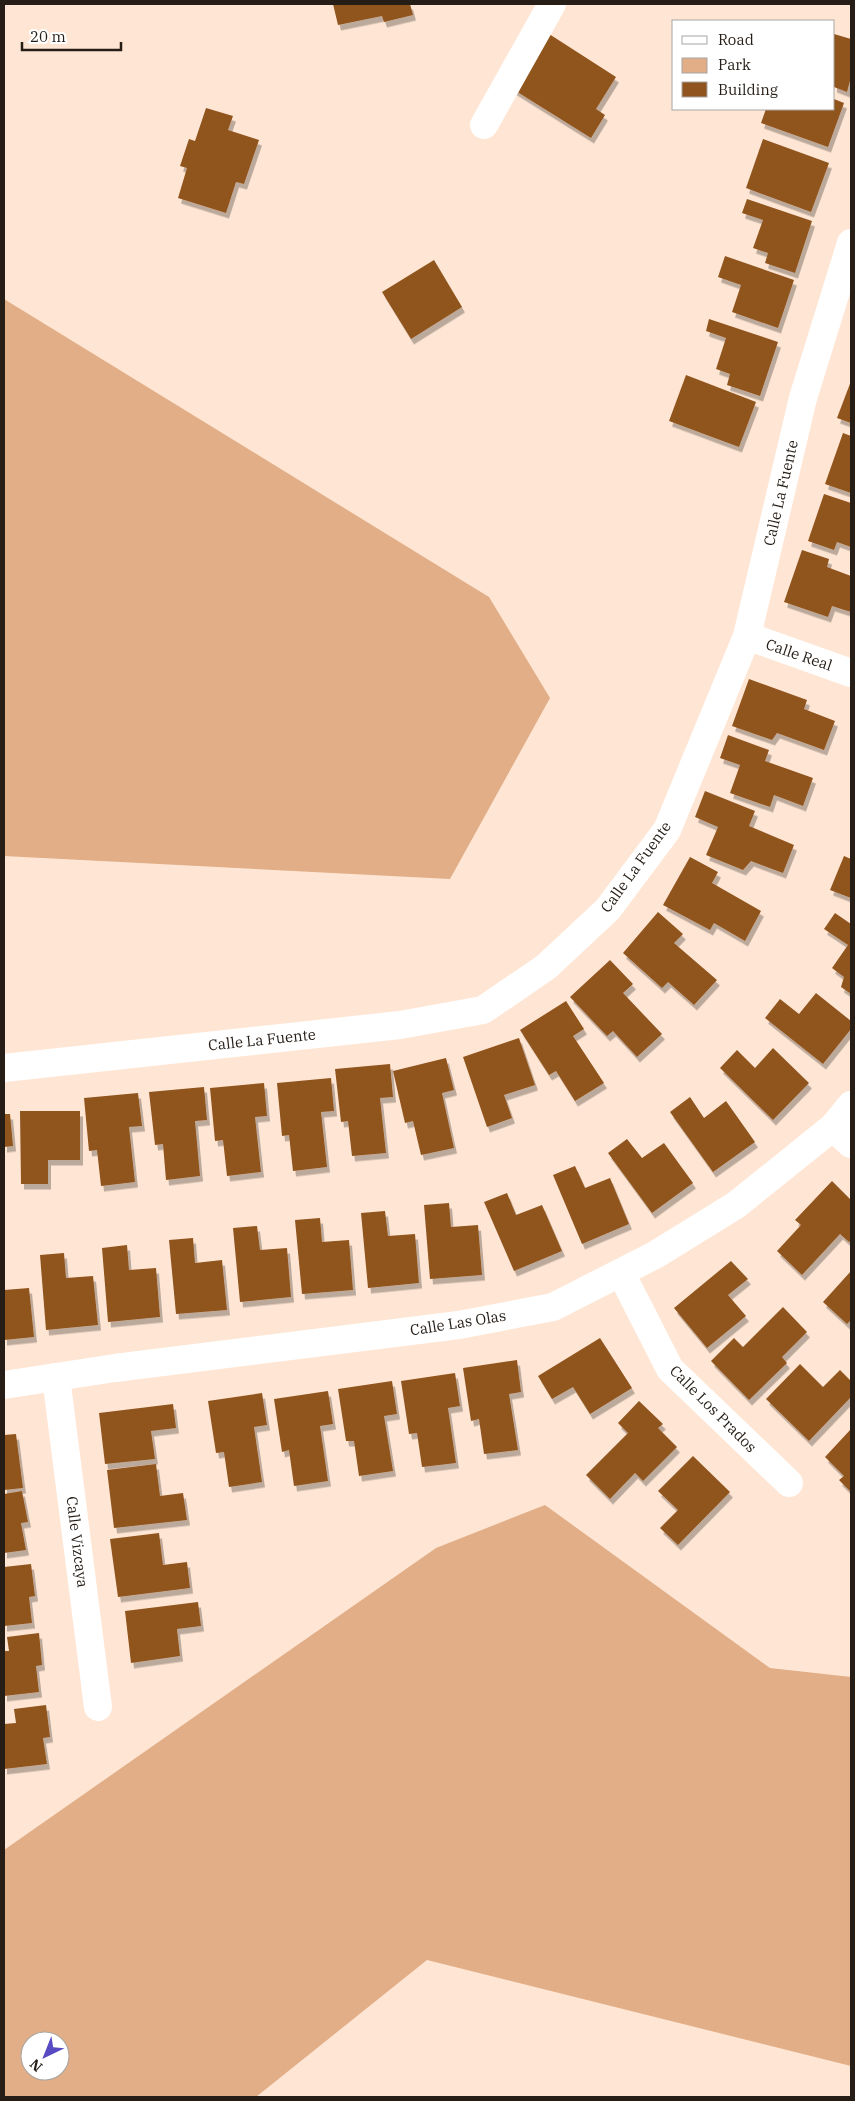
<svg xmlns="http://www.w3.org/2000/svg" width="855" height="2101" font-family="'IBM Plex Serif',serif">
<style>
.green{fill:#e1ae87;fill-rule:evenodd}
.building{fill:#90541e;filter:url(#shadow)}
.lines{fill:none;stroke-linecap:round;stroke-linejoin:round}
.minor{stroke:#fff;stroke-width:28}
.labels{text-anchor:middle;stroke-width:5;stroke-linejoin:round;paint-order:stroke}
.street-label{font-size:15px;fill:#251d16;stroke:#fff}
</style>
<defs>
<filter id="shadow"><feDropShadow dx="3" dy="5.5" stdDeviation="0" flood-color="#0004"/></filter>
</defs>
<rect width="100%" height="100%" fill="#ffe6d4"/>
<g class="green">
<polygon points="4,299 489,597 550,698 450,879 4,856"/>
<path d="M545 1505 770 1668 851 1677V2066L427 1960 256 2097H4V1850L436 1548ZM30 2041H60V2071H30Z"/>
</g>
<g class="building">
<polygon points="333,4 410,4 413,15 384,22 382,16 338,25"/>
<polygon points="546,32 616,77 596,109 605,115 591,138 511,88"/>
<polygon points="834,34 851,39 851,77 847,92 834,87"/>
<polygon points="834,99 844,103 828,147 761,123 766,109 834,109"/>
<polygon points="206,108 233,116 228,130 259,140 244,184 236,182 226,213 178,198 187,168 180,166 189,139 195,141"/>
<polygon points="763,139 829,163 811,212 746,188"/>
<polygon points="747,199 812,221 795,273 765,263 768,253 753,248 763,220 742,213"/>
<polygon points="725,256 794,280 778,328 732,312 741,285 718,277"/>
<polygon points="434,260 462,307 411,339 382,292"/>
<polygon points="709,319 778,342 760,396 727,385 730,374 716,369 726,338 706,331"/>
<polygon points="686,375 756,402 739,447 669,421"/>
<polygon points="851,381 851,423 837,418"/>
<polygon points="843,433 851,436 851,493 825,484"/>
<polygon points="824,494 851,503 851,547 837,542 834,550 808,541"/>
<polygon points="802,550 829,559 827,567 851,576 851,612 832,606 828,617 784,602"/>
<polygon points="749,679 807,700 804,709 835,721 824,750 777,733 772,740 732,726"/>
<polygon points="728,735 769,750 765,761 813,778 803,806 774,795 770,807 730,793 740,765 720,758"/>
<polygon points="705,791 755,811 749,826 794,845 783,873 751,861 743,870 706,855 718,827 695,817"/>
<polygon points="844,856 851,859 851,898 830,890"/>
<polygon points="690,857 718,872 712,883 761,911 745,941 714,923 710,930 663,905"/>
<polygon points="658,912 683,934 674,943 717,980 694,1005 668,982 662,988 623,953"/>
<polygon points="835,913 851,924 851,994 841,987 844,977 832,968 848,945 824,929"/>
<polygon points="610,960 633,984 623,993 662,1034 637,1057 613,1031 607,1036 570,997"/>
<polygon points="816,993 851,1021 851,1029 823,1064 765,1018 780,999 799,1014"/>
<polygon points="566,1001 584,1029 573,1036 604,1083 575,1101 556,1071 549,1075 520,1030"/>
<polygon points="519,1038 535,1085 504,1095 512,1118 487,1127 463,1057"/>
<polygon points="773,1048 809,1083 773,1120 720,1068 737,1050 755,1068"/>
<polygon points="446,1058 454,1090 442,1093 454,1148 421,1155 413,1121 405,1123 393,1071"/>
<polygon points="390,1064 393,1097 380,1098 386,1153 352,1156 348,1121 341,1122 335,1069"/>
<polygon points="331,1078 334,1111 321,1112 327,1167 293,1171 289,1135 282,1136 277,1083"/>
<polygon points="264,1083 267,1116 255,1117 261,1172 227,1176 223,1140 215,1141 210,1088"/>
<polygon points="204,1087 207,1120 195,1121 200,1176 166,1180 163,1144 155,1145 149,1092"/>
<polygon points="138,1093 142,1126 129,1127 135,1182 101,1186 97,1150 89,1151 84,1098"/>
<polygon points="690,1097 704,1118 726,1101 755,1142 713,1172 670,1112"/>
<polygon points="20,1111 80,1111 80,1160 48,1160 48,1184 21,1184"/>
<polygon points="4,1114 10,1114 13,1146 4,1147"/>
<polygon points="627,1139 642,1158 664,1143 693,1183 652,1213 608,1153"/>
<polygon points="575,1166 585,1188 610,1178 629,1224 582,1244 553,1175"/>
<polygon points="832,1181 851,1200 851,1240 849,1242 840,1234 802,1275 777,1251 801,1225 795,1220"/>
<polygon points="507,1193 516,1215 542,1205 562,1251 514,1271 484,1202"/>
<polygon points="449,1203 451,1227 478,1225 482,1275 430,1279 424,1205"/>
<polygon points="385,1211 388,1236 415,1234 419,1283 368,1288 361,1213"/>
<polygon points="320,1218 322,1242 349,1240 353,1290 302,1294 295,1220"/>
<polygon points="257,1226 260,1250 287,1248 291,1297 240,1302 233,1228"/>
<polygon points="193,1238 195,1263 222,1260 227,1310 176,1314 169,1240"/>
<polygon points="127,1245 129,1270 156,1268 160,1317 108,1322 102,1248"/>
<polygon points="64,1253 66,1278 93,1276 98,1325 46,1330 40,1255"/>
<polygon points="731,1261 748,1279 728,1295 746,1316 707,1348 674,1308"/>
<polygon points="851,1271 851,1320 847,1324 823,1302"/>
<polygon points="29,1288 34,1337 4,1340 4,1290"/>
<polygon points="783,1307 807,1332 782,1357 787,1363 749,1400 711,1361 734,1338 743,1347"/>
<polygon points="600,1338 632,1388 590,1414 573,1387 552,1399 538,1376"/>
<polygon points="517,1360 521,1392 509,1394 518,1450 484,1454 479,1419 471,1421 463,1368"/>
<polygon points="800,1364 823,1387 840,1370 851,1381 851,1397 809,1441 766,1399"/>
<polygon points="455,1373 460,1406 448,1408 456,1463 422,1467 417,1433 409,1434 401,1381"/>
<polygon points="392,1381 397,1414 384,1416 393,1471 359,1476 354,1441 346,1441 338,1389"/>
<polygon points="328,1391 333,1424 320,1426 328,1481 294,1486 289,1450 282,1452 274,1399"/>
<polygon points="262,1393 267,1425 254,1427 262,1482 229,1487 224,1452 216,1453 208,1401"/>
<polygon points="639,1401 663,1424 658,1428 677,1447 643,1481 635,1473 610,1499 586,1475 628,1433 618,1423"/>
<polygon points="173,1404 176,1428 151,1431 155,1459 105,1464 99,1413"/>
<polygon points="851,1429 851,1492 839,1480 844,1476 825,1457"/>
<polygon points="16,1434 23,1488 4,1490 4,1435"/>
<polygon points="693,1456 730,1492 678,1545 660,1528 678,1510 658,1491"/>
<polygon points="156,1464 160,1496 183,1493 187,1520 114,1528 107,1470"/>
<polygon points="22,1491 28,1522 21,1523 26,1550 4,1553 4,1494"/>
<polygon points="159,1533 163,1565 187,1562 190,1588 118,1597 110,1539"/>
<polygon points="31,1564 35,1596 29,1597 32,1623 4,1626 4,1567"/>
<polygon points="198,1602 201,1626 177,1629 180,1656 131,1663 125,1611"/>
<polygon points="39,1633 42,1665 36,1666 39,1692 4,1696 4,1651 9,1651 7,1637"/>
<polygon points="46,1705 50,1737 43,1738 47,1764 4,1769 4,1724 16,1723 14,1709"/>
</g>
<g class="lines">
<g class="minor">
<polyline points="484,125 552,4"/>
<polyline points="747,636 851,673"/>
<polyline points="4,1068 400,1025 483,1010 546,967 608,909 667,830 747,636 803,398 851,243"/>
<polyline points="833,1127 851,1144"/>
<polyline points="621,1273 670,1369 789,1483"/>
<polyline points="56,1377 98,1707"/>
<polyline points="4,1385 115,1368 459,1325 553,1307 655,1255 736,1205 833,1127 851,1105"/>
</g>
</g>
<g class="labels">
<g class="street-label">
<text transform="translate(781 493) rotate(-77)" y="5">Calle La Fuente</text>
<text transform="translate(799 655) rotate(19)" y="5">Calle Real</text>
<text transform="translate(636 867) rotate(-54)" y="5">Calle La Fuente</text>
<text transform="translate(262 1040) rotate(-6)" y="5">Calle La Fuente</text>
<text transform="translate(458 1323) rotate(-9)" y="5">Calle Las Olas</text>
<text transform="translate(713 1409) rotate(45)" y="5">Calle Los Prados</text>
<text transform="translate(77 1542) rotate(83)" y="5">Calle Vizcaya</text>
</g>
</g>
<rect width="855" height="2101" fill="none" stroke="#251d16" stroke-width="10"/>
<rect x="672" y="20" width="162" height="90" fill="#ffffff" stroke="#a8a5a2"/>
<rect x="682" y="36" width="25" height="8" fill="#ffffff" stroke="#a8a5a2"/>
<text x="718" y="45" font-size="15" fill="#251d16">Road</text>
<rect x="682" y="58" width="25" height="15" fill="#e1ae87" stroke="#a8a5a2"/>
<text x="718" y="70" font-size="15" fill="#251d16">Park</text>
<rect x="682" y="82" width="25" height="15" fill="#90541e" stroke="#a8a5a2"/>
<text x="718" y="95" font-size="15" fill="#251d16">Building</text>
<g transform="translate(45 2056) rotate(223)"><circle r="24" fill="#ffffff" stroke="#a8a5a2"/>
<path d="M0-4L9 19L0 12L-9 19Z" fill="#584ac2"/>
<text y="-8" font-size="14" font-weight="bold" text-anchor="middle" fill="#251d16">N</text>
</g>
<path d="M22 42v8h99v-8" fill="none" stroke="#251d16" stroke-width="2.5"/>
<text x="30" y="42" font-size="15" fill="#251d16" stroke="#ffffff" stroke-width="4" paint-order="stroke">20 m</text>
</svg>
